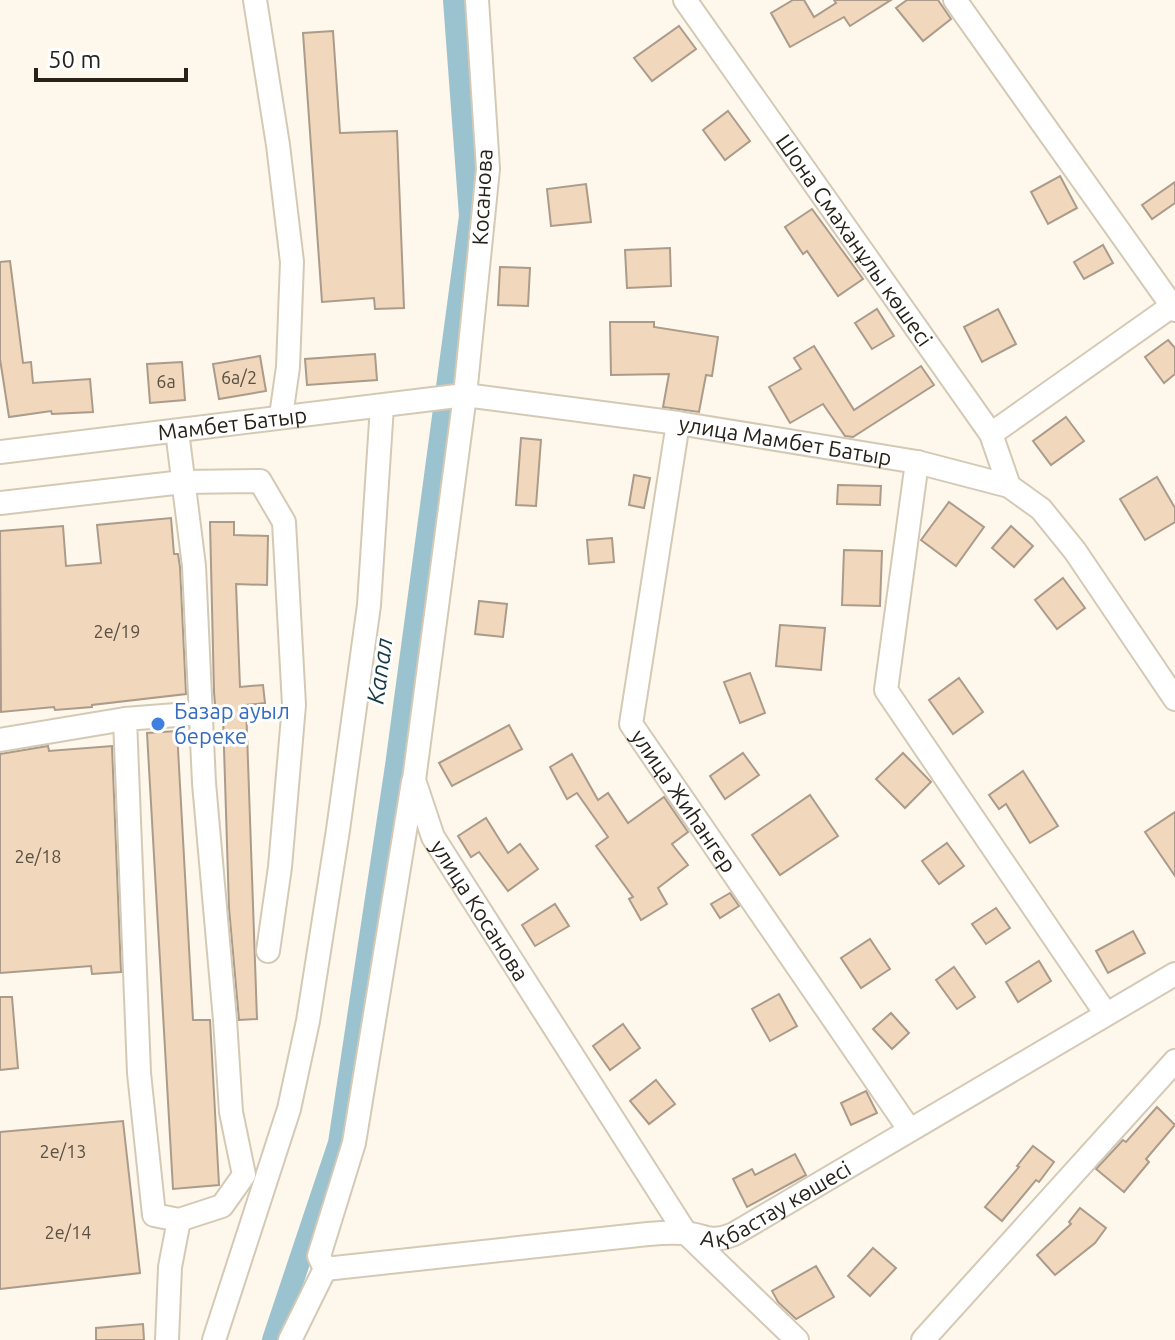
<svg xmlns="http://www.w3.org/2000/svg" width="1175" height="1340" font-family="Ubuntu,sans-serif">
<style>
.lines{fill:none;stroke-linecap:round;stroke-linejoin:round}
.canal{stroke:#9bc2cf;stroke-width:22}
.building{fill:#f1d7bc;stroke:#ab9b8a;stroke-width:2}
.minor-casing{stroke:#d4c9b5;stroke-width:26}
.minor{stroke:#fff;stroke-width:22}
.shop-dot{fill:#3f7fe0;stroke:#fff;stroke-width:3}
.labels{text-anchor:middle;stroke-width:6;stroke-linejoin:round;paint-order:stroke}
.number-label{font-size:18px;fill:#5a5043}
.street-label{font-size:22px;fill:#27231b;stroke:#fff}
.shop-label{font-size:22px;fill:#366cbe;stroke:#fff;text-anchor:start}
.water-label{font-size:24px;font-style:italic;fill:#143943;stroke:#fff}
</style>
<rect width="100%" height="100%" fill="#fef7eb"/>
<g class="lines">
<polyline class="canal" points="273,1340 339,1143 396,766 470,216 454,0"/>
</g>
<g class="building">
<polygon points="793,0 804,0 814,17 836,3 834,0 891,0 850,26 844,17 790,47 771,13"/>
<polygon points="907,0 938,0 951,19 923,41 896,8"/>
<polygon points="679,26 696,49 652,81 634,58"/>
<polygon points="333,31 340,133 397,131 404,308 375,309 374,298 322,302 303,33"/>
<polygon points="728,111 750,141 725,160 703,130"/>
<polygon points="1060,176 1077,208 1048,224 1031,192"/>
<polygon points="1175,182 1175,203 1152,219 1142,205"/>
<polygon points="586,184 591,222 551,226 547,189"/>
<polygon points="812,209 863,279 838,296 807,251 803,254 785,227"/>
<polygon points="1103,245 1113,263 1084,279 1074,262"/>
<polygon points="670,248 671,286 627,288 625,250"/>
<polygon points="10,261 23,363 31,362 33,383 90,379 93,412 52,414 51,411 9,417 0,359 0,262"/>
<polygon points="500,267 530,268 528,306 498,305"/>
<polygon points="877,309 894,336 872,349 855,323"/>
<polygon points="998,309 1016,344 982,362 964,327"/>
<polygon points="610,322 654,322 654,327 718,337 712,376 706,375 699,412 663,407 669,374 611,375"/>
<polygon points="1168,340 1175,348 1175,374 1164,383 1145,357"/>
<polygon points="814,346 854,410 921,366 934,385 853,437 845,436 823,404 790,423 769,387 801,369 794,358"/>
<polygon points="375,354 377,380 307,385 305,359"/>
<polygon points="260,356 266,391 219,399 213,364"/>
<polygon points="182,362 185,400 150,403 147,364"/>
<polygon points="1066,417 1084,441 1051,465 1033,441"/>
<polygon points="521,438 541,440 536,506 516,505"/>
<polygon points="634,475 650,478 644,508 629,505"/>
<polygon points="1157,477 1175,508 1175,522 1145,540 1120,499"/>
<polygon points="838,485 881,486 880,505 837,504"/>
<polygon points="949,502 984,527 956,566 921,540"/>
<polygon points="171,518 174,554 178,554 180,567 186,694 92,705 92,707 55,710 54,707 1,712 0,531 63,526 66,566 101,563 97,525"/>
<polygon points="210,522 234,522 234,535 268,536 267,585 236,584 240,687 263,685 265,703 246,705 257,1019 239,1020 229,908 223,716 216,716 214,692"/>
<polygon points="1011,526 1033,546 1014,567 992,548"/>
<polygon points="612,538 614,562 589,564 587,540"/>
<polygon points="844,550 882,551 880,606 842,605"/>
<polygon points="1063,578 1085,608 1057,629 1035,600"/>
<polygon points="479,601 507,604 503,637 475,634"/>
<polygon points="780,625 825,628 821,670 776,666"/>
<polygon points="750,673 765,713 740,723 724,682"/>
<polygon points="959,678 983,712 953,734 929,700"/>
<polygon points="509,725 522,749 452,786 439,763"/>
<polygon points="177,731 193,1020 210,1020 219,1185 173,1189 147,733"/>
<polygon points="48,746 49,751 112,746 121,972 92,974 91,966 0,973 0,754"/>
<polygon points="743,753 759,775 725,799 710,776"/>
<polygon points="903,753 931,782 905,808 876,779"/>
<polygon points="572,754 598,800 608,793 628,823 664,797 688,832 672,844 688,865 658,888 667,904 641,920 629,899 633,897 596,846 608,837 577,793 567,799 550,767"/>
<polygon points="1023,771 1058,826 1030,843 1006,804 999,809 989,795"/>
<polygon points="810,795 838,836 780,875 752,835"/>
<polygon points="1175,812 1175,876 1145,832"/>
<polygon points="486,818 508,853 520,844 538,869 508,891 479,852 471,857 458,836"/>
<polygon points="947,843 964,866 939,884 922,861"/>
<polygon points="730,893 739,906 720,918 711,904"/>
<polygon points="555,904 569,926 535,946 522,925"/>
<polygon points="996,908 1010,928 986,944 972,924"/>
<polygon points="1133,931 1145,953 1108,973 1096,951"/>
<polygon points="870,939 890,969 861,988 841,958"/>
<polygon points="1039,961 1051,981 1018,1002 1006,982"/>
<polygon points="954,967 975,997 957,1009 936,980"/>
<polygon points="779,994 797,1026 770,1041 752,1009"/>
<polygon points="0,997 12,997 18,1068 0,1070"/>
<polygon points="891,1013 909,1033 892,1049 873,1029"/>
<polygon points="623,1024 640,1048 610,1070 593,1046"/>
<polygon points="656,1080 675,1104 649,1124 630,1101"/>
<polygon points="866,1091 877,1113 851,1125 841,1103"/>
<polygon points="1157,1107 1175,1125 1146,1159 1149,1162 1124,1192 1096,1169 1123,1140 1126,1142"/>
<polygon points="123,1121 140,1273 0,1289 0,1132"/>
<polygon points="1033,1146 1054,1162 1039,1182 1036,1180 1002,1221 985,1207 1019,1167 1017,1166"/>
<polygon points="795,1154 806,1175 747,1207 733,1179 752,1169 755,1175"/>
<polygon points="1080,1208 1106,1228 1095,1243 1055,1275 1037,1255 1071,1224 1069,1222"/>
<polygon points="873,1248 896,1268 870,1296 848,1276"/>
<polygon points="816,1266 834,1297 796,1319 778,1302 772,1291"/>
<polygon points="143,1324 144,1340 96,1340 96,1328"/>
</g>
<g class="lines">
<g class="minor-casing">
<g id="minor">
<polyline points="255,0 278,145 292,262 288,367 281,416"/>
<path id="s1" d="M477 0 488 169 465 395 414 780 433 837 685 1232 797 1340"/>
<path id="s2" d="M685 0 991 434 1009 486"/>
<polyline points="955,0 1175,310"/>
<path id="s3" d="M678 423 631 724 909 1129"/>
<polyline points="177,431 194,566 204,783 225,1020 231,1112 244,1175 222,1206 179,1220 154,1215 139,1073 125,719 202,713"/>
<polyline points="991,434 1172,306"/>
<path id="s4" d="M0 452 465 395 678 423 917 462 1009 486 1041 509 1075 551 1175 699"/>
<polyline points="917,462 886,690 1106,1014"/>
<polyline points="0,503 183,482 260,481 284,522 294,705 280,867 268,951"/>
<polyline points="0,740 125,719"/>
<path id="s5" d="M325 1269 648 1234C659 1233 671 1232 682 1233 706 1234 707 1245 734 1234L1175 974"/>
<polyline points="325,1269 319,1256 354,1143 413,782"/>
<polyline points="167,1340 170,1267 179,1220"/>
<polyline points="214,1340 289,1109 308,1021 338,830 369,605 382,406"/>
<polyline points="290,1340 325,1269"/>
<polyline points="923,1340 1175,1061"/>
</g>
</g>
<use href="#minor" class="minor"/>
</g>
<circle class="shop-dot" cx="158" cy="724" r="8"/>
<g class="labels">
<g class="number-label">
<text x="239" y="384">6а/2</text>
<text x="166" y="388">6а</text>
<text x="117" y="638">2е/19</text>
<text x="38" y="863">2е/18</text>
<text x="63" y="1158">2е/13</text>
<text x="68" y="1239">2е/14</text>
</g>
<g class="street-label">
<text transform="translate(482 197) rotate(-87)" y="8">Косанова</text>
<text dy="8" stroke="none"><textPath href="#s2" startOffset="294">Шона Смаханұлы көшесі</textPath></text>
<text dy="8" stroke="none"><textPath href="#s4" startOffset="234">Мамбет Батыр</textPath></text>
<text dy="8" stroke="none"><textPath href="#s4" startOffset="792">улица Мамбет Батыр</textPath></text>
<text dy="8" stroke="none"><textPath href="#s3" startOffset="398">улица Жиhангер</textPath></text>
<text dy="8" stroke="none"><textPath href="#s1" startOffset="932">улица Косанова</textPath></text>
<text dy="8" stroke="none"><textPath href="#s5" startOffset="462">Ақбастау көшесі</textPath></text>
</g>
<g class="shop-label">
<text x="174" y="719">Базар ауыл<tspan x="174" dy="25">береке</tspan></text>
</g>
<g class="water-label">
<text transform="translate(380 671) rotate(-82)" y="8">Капал</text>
</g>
</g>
<path d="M36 68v12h150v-12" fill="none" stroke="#27231b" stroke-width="4"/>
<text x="48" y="68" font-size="24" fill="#27231b" stroke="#ffffff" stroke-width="6" paint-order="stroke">50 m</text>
</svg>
